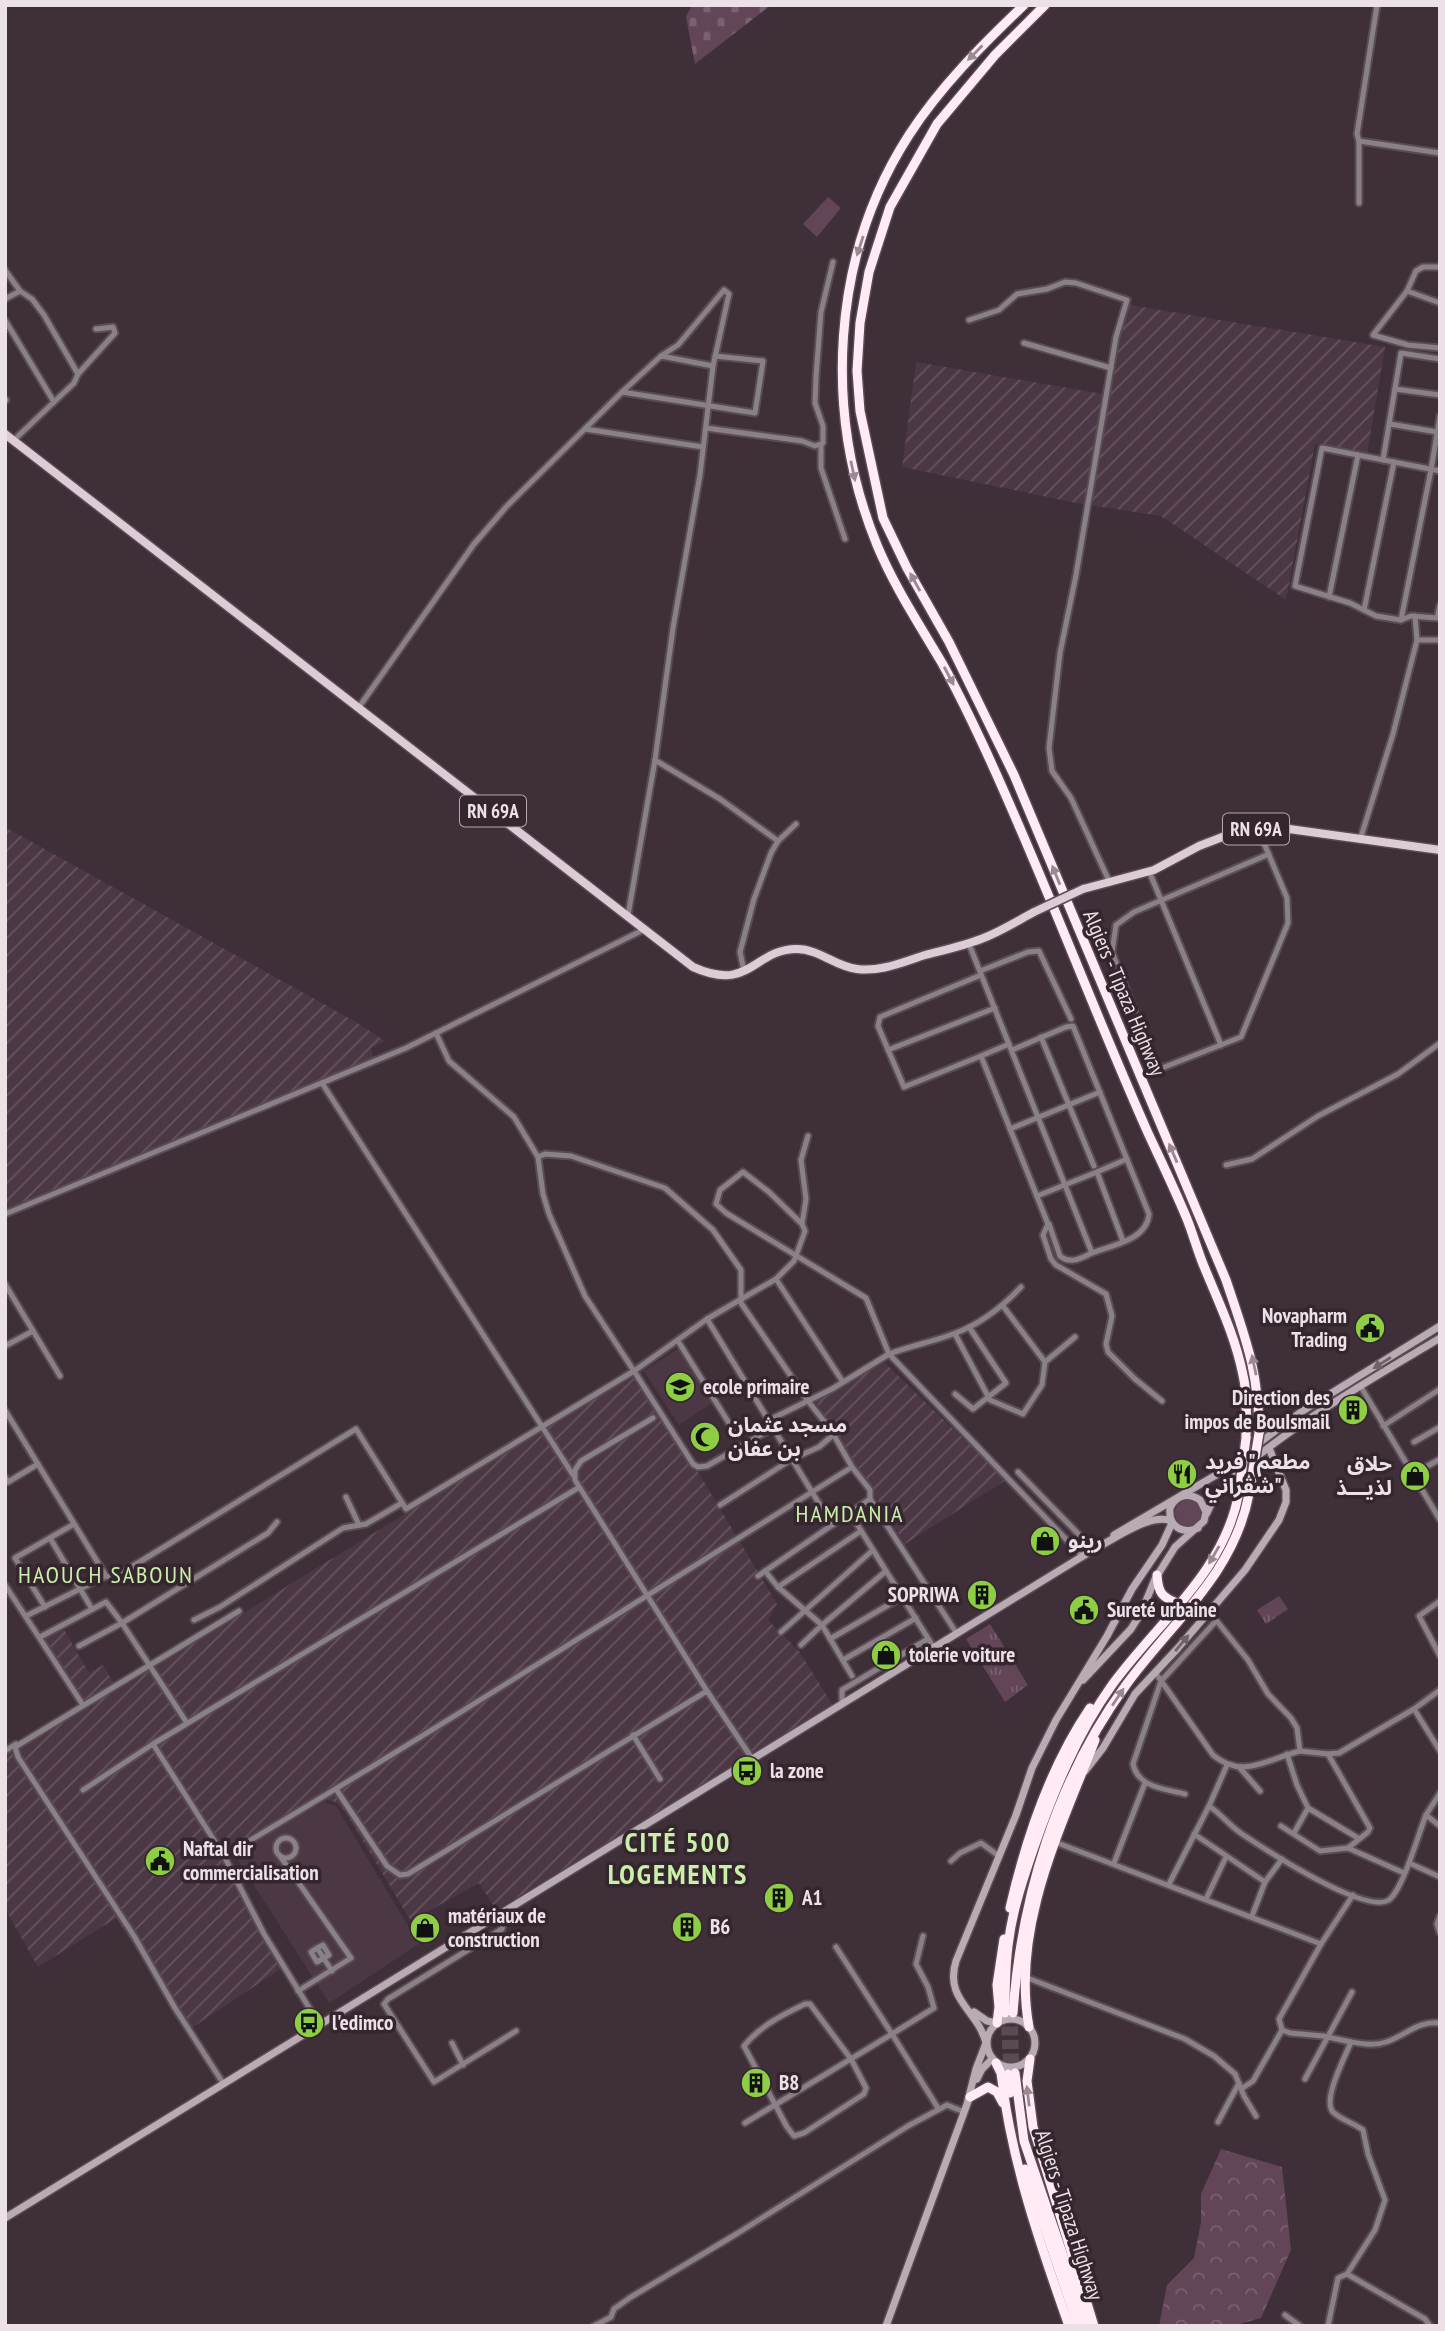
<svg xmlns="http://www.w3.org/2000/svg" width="1445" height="2331" font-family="'PT Sans Narrow','Noto Sans Arabic',sans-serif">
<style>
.built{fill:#4c3744}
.industrial{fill:url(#industrial-furrows)}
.grass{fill:url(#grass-tufts)}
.forest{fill:url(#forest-crowns)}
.cemetery{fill:url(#cemetery-stones)}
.green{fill:#634558}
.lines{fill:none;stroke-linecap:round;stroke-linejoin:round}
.motorway-tunnel{stroke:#594a53;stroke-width:9;stroke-dasharray:9 4.5;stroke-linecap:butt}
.minor-casing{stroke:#5b4b55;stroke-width:9}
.secondary-casing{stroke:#5b4b55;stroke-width:10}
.primary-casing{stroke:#5b4b55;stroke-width:11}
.motorway-casing{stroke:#5b4b55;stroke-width:12}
.minor{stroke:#898185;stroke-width:5}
.secondary{stroke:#b8abb3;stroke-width:7}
.primary{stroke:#ddccd6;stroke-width:8}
.motorway{stroke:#ffeaf6;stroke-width:9}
.primary-bridge-casing{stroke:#5b4b55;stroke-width:11;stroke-linecap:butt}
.motorway-bridge-casing{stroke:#5b4b55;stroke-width:12;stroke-linecap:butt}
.primary-bridge{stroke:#ddccd6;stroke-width:8}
.motorway-bridge{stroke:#ffeaf6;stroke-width:9}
.oneway{fill:#9a8892}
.oneway2{fill:#6f616a}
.labels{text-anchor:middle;stroke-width:7;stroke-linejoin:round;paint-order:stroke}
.shield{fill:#34252f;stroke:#b4a9b0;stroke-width:2}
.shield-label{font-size:19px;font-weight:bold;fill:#ebe1e7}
.street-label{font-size:21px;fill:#ebe1e7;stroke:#34252f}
.poi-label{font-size:21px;font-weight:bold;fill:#ebe1e7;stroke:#34252f;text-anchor:start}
.quarter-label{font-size:24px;letter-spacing:2px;fill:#c9efa9;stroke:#34252f}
.district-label{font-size:28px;font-weight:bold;letter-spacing:2px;fill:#c9efa9;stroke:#34252f}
</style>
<defs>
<pattern id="industrial-furrows" width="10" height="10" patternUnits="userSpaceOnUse" patternTransform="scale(1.75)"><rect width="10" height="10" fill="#4c3744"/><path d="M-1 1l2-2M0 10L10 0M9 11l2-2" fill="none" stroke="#66545f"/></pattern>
<pattern id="grass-tufts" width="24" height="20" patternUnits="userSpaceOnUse" patternTransform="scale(1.75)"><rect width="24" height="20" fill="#634558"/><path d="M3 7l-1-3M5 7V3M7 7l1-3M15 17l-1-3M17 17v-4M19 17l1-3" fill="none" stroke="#7a6070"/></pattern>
<pattern id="forest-crowns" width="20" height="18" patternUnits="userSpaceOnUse" patternTransform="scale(1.75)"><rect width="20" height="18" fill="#634558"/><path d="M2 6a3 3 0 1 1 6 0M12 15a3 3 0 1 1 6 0" fill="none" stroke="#7a6070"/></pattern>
<pattern id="cemetery-stones" width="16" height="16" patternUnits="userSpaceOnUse" patternTransform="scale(1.75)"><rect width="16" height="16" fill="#634558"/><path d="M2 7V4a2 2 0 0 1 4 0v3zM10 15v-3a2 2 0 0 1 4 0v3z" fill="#7a6070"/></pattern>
</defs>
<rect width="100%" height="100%" fill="#3f2f39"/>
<g class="built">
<polygon points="681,1347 714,1402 679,1425 644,1371"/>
<polygon points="324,1802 336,1806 419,1944 329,2003 234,1854"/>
</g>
<g class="industrial">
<polygon points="1124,304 1385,347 1367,454 1315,444 1286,600 1161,516 1076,503 902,467 916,362 1109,395"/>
<polygon points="5,827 356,1022 385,1041 371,1048 373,1058 5,1209"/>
<polygon points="882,1360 1006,1480 905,1544 816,1402"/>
<polygon points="638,1371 777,1604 768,1620 799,1651 833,1705 496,1910 479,1883 411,1921 344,1810 335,1802 325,1799 221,1860 285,1966 190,2029 116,1918 38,1967 5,1909 5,1749 85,1708 42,1636 62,1626 89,1673 103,1665 118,1690"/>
</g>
<g class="grass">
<polygon points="1279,1596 1288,1609 1266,1624 1257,1610"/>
<polygon points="990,1624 1028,1685 1005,1702 966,1639"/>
</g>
<polygon class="forest" points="1221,2149 1282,2167 1291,2250 1261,2318 1232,2326 1159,2326 1167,2285 1194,2258 1201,2222 1201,2194"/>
<polygon class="cemetery" points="692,5 771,5 695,64 686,17"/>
<g class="green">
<polygon points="828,197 841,208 817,237 803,224"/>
<circle cx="1188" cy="1513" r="13"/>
</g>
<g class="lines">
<g class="motorway-tunnel">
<polyline points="1005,2013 1008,2074"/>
<polyline points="1013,2013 1015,2073"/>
</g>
<g class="minor-casing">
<g id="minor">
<polyline points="1359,141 1440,153"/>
<polyline points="1359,203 1359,141 1357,134 1377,5"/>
<polyline points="1440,267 1423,267 1416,271 1407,291 1373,335 1408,345 1440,348"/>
<polyline points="5,270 20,291 32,299 44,315 78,374"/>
<polyline points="1407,291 1440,303"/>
<polyline points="5,299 20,291"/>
<polyline points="5,320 54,402"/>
<polyline points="969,320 999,310 1017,294 1047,289 1065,282 1076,283 1127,300 1116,337 1076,575 1060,653 1049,748 1052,771 1071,798 1110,883"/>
<polyline points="1024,343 1111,368"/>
<polyline points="661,356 713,366"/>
<polyline points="1395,389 1440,395"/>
<polyline points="622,392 755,413 763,361 715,356"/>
<polyline points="5,400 6,400"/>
<polyline points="1390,424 1437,432"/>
<polyline points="706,428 802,441 815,446 823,443 823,426 815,403 816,376 821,312 833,262"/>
<polyline points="585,429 703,447"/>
<polyline points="14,440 74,383 78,374 115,333 113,327 96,329"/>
<polyline points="821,445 821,468 845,539"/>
<polyline points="1383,460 1401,353 1440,359"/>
<polyline points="1440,471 1322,448 1295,586 1350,603 1376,616 1401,620 1411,616 1437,618 1440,605"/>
<polyline points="1329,597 1358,455"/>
<polyline points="1364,610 1394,462"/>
<polyline points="1401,620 1431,470 1440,416"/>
<polyline points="1417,640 1440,640"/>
<polyline points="359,707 474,544 506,507 622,392 661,356 678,345 724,290 729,294 713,366 700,475 673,628 655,760 628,915"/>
<polyline points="655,760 720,799 778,841"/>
<polyline points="1258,829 1287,898 1288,923 1241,1037 1162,1068 1153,1060 1112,952 1116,925 1134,912 1269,854"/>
<polyline points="1360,840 1393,734 1417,640 1415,616"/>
<polyline points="1149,871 1221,1045"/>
<path d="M969 944 1092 1253C1081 1258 1071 1265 1060 1256L1049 1224"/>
<polyline points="744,971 740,952 754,899 771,853 778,841 796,824"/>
<polyline points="980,971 1028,952 1039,951 1071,1019"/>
<polyline points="1041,1037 1094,1166"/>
<polyline points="1009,1044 981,1056 1048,1224 1043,1235 1051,1259 1056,1265 1106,1294 1112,1316 1106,1344 1108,1352 1135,1379 1162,1401"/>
<polyline points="888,1050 995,1008"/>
<path d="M1012 1050 1066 1027 1073 1026 1149 1214C1147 1240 1113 1245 1092 1253"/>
<polyline points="981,1056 904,1087 878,1026 880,1017 981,975"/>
<polyline points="322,1083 573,1475"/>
<polyline points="1010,1129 1100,1092"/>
<path d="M808 1136 801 1160 806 1199 802 1224 769 1192 743 1172 720 1190 716 1204 726 1213 866 1298 889 1354C910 1346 932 1342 953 1334 979 1325 1003 1306 1021 1287"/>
<polyline points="538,1157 545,1154 571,1156 665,1188 713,1230 741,1270 741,1303 808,1401 831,1430 852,1467 870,1490 870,1499 957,1634"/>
<polyline points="1226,1165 1252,1159 1318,1116 1398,1074 1440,1043"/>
<polyline points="1097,1172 1127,1159"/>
<polyline points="1037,1196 1097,1172 1123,1241"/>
<polyline points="5,1214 406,1048 645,929"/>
<polyline points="776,1279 843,1382"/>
<polyline points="5,1284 60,1376"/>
<polyline points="1003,1306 1045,1362"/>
<polyline points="707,1319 832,1525"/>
<polyline points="955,1334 990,1400 1023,1414 1042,1385 1045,1362 1075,1337"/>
<polyline points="678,1341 737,1436"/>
<polyline points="5,1346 33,1331"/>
<polyline points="1361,1387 1440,1520"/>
<polyline points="955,1394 973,1409 1006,1383 969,1327"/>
<polyline points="5,1410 106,1576"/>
<polyline points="653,1418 581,1461 575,1470 575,1480 707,1691 753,1760"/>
<polyline points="769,1420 832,1389 889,1354 1083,1557"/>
<polyline points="1383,1426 1440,1389"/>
<polyline points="773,1428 707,1466 698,1467 693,1464 634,1371 707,1319 776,1279 794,1261 805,1231 802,1224"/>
<polyline points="1414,1442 1440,1427"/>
<polyline points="1018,1472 1094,1550"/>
<polyline points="1412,1475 1440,1459"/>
<polyline points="5,1477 8,1482 38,1464"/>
<polyline points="346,1497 359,1525"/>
<polyline points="720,1505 792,1459 819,1447 833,1435"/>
<polyline points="850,1513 934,1648"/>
<polyline points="50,1538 92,1609"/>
<polyline points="765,1571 778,1587 822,1625 852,1676"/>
<polyline points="758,1576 870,1499"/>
<polyline points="5,1585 83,1705"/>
<polyline points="778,1587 861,1531"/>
<polyline points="1440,1601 1419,1616 1440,1656"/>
<polyline points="45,1607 15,1558 74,1524"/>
<polyline points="1208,1610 1248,1660 1268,1694 1291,1718 1297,1728 1300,1751 1328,1754 1339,1753 1414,1709 1440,1690"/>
<polyline points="26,1616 106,1576 113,1577 120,1574 356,1429 406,1509 634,1371 585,1296 549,1214 543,1194 538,1157 514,1117 449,1061 436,1033"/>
<polyline points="194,1620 220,1607 343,1528 366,1524 402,1503"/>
<polyline points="781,1632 873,1550"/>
<polyline points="40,1637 106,1602 122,1623 79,1646"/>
<polyline points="830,1639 902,1597"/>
<polyline points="801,1645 822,1625 886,1571"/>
<polyline points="843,1660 916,1618"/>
<path d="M1155 1672 1213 1755C1243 1780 1267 1759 1300 1751"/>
<polyline points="842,1705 842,1690 928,1639"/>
<polyline points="1414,1709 1440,1751"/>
<polyline points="187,1723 122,1623 268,1533 277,1522"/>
<polyline points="633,1735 660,1779"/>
<polyline points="153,1744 224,1856 264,1934 319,2024"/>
<polyline points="5,1751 16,1744"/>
<polyline points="1287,1754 1297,1785 1308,1808 1358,1838"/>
<polyline points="1328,1754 1370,1828 1368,1832 1348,1848"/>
<polyline points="1240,1768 1260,1791"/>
<polyline points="336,1789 387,1866 400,1875 408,1874 707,1691"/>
<polyline points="83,1790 153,1744 578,1488"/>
<polyline points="1440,1793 1426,1815 1440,1826"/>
<path d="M1185 1794C1166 1789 1138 1788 1133 1764L1161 1681 1216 1621"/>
<polyline points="1209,1806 1227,1765"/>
<polyline points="1281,1826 1320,1851 1348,1848 1404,1873"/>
<polyline points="1294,1833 1308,1808"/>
<polyline points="1194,1834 1265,1882"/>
<circle cx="286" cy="1848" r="10"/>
<polyline points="1055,1842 1321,1944"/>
<path d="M224 1856C436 1730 644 1597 852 1467"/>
<polyline points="280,1856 351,1958 298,1991"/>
<polyline points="951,1861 960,1853 981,1843 999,1856"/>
<polyline points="1114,1863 1145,1783"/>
<polyline points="1409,1863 1440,1877"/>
<path d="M1169 1884 1209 1806C1221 1814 1230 1826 1242 1834 1263 1848 1369 1918 1390 1899 1404 1886 1418 1835 1426 1815"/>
<polyline points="1206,1899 1226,1857"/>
<polyline points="499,1914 503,1924 502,1929 388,1999 384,2004 434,2082 516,2031"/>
<polyline points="1252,1916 1265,1882 1282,1859"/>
<polyline points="1440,1916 1437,1924 1440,1933"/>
<polyline points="836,1947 892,2034 934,2008 928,1987 916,1964 923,1936"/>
<polyline points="317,1948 323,1945 329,1955 317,1962 311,1952 317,1948 332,1971"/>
<polyline points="1025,1977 1185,2039 1214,2056 1235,2074 1244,2096 1256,2116"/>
<path d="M805 2004H810L851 2059 866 2088 864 2094 804 2133 794 2136 787 2127 744 2046C760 2026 782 2015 805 2004Z"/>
<path d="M1351 2042C1363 2044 1374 2046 1386 2042 1405 2036 1418 2020 1440 2023"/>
<polyline points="452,2043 463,2065"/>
<polyline points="1305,2079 1352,1992"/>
<polyline points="223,2083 175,2008 134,1936 18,1757 15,1747 239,1611"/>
<polyline points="1241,2089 1253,2081 1282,2030"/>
<polyline points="1218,2122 1239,2083"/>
<polyline points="745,2123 892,2034 938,2108"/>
<path d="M1347 2274 1375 2230 1385 2200 1368 2154 1363 2130C1354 2123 1341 2120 1333 2112 1322 2100 1345 2057 1351 2042L1323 2036 1290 2033 1282 2030 1279 2019 1321 1944 1353 1895"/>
<polyline points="1285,2315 1300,2326"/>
<polyline points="594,2326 611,2317 614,2309 631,2297 738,2233 908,2126 947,2105 964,2112"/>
<polyline points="1328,2326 1338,2278 1347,2274 1425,2319 1430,2326"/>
</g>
</g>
<g class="secondary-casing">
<g id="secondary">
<path d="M1207 1513C1228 1458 1386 1371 1440 1338"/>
<polyline points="1114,1535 1216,1475 1301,1412 1440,1326"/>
<path d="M1083 1680 1131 1629 1141 1613 1155 1579 1175 1547 1204 1521 1206 1512 1200 1500C1188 1492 1176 1495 1170 1508 1168 1526 1182 1535 1198 1528"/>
<polyline points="1085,1771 1103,1748 1135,1694 1178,1648 1245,1570 1279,1520 1286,1502 1286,1490 1269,1448"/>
<polyline points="974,2012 987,2021 997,2023"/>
<circle cx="1011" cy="2043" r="24"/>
<polyline points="977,2079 982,2069 992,2059"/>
<path d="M968 2100 976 2069 986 2043C978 2010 944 2000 956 1961L1016 1815 1032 1768 1056 1720 1107 1636 1132 1589 1162 1545 1172 1523"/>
<path d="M5 2218 1096 1548C1115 1539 1151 1512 1171 1521"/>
<polyline points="886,2326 970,2096"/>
</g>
</g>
<g class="primary-casing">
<g id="primary">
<path d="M5 434 693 967C751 993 753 949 797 949 819 949 836 967 857 969 881 972 903 962 925 955 944 950 963 946 981 939 1000 932 1017 921 1034 912"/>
<polyline points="1083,889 1154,870 1199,846 1238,831 1282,828 1440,850"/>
</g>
</g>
<g class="motorway-casing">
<g id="motorway">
<path d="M1024 5C982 45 940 87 909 135 831 256 823 413 877 545 894 586 919 624 942 663 957 690 971 719 984 747 1043 874 1091 1005 1148 1133 1161 1161 1175 1190 1187 1219 1193 1234 1197 1249 1203 1264 1218 1301 1235 1335 1243 1375 1248 1396 1246 1417 1246 1438"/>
<path d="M1045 5 995 55 937 124 890 207 869 272 860 323 857 371 860 411 883 518 907 568 949 642 1014 775 1226 1280C1245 1337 1259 1371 1259 1433"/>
<path d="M1157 1575C1158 1593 1162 1598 1180 1604"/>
<path d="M1010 1908C1026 1838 1050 1767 1090 1708"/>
<path d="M1005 2013C1005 1988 1005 1963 1009 1939 1013 1908 1024 1876 1034 1847 1054 1790 1077 1734 1112 1685 1157 1623 1225 1572 1239 1492"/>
<path d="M1013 2013C1021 1897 1057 1779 1126 1685 1172 1622 1234 1574 1249 1494"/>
<polyline points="997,2023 999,2007 997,1985 1004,1939"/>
<path d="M1029 2027C1011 1928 1060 1830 1095 1740"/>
<polyline points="1030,2059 1027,2081 1033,2127 1094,2326"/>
<path d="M996 2063 1001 2073C1011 2161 1040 2244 1069 2326"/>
<polyline points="1015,2073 1024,2141 1087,2326"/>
<polyline points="1008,2074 1010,2093"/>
<polyline points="970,2097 988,2087 997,2092 1003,2103"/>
<polyline points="1025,2169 1078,2326"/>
</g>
</g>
<use href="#minor" class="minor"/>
<use href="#secondary" class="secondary"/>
<use href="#primary" class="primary"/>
<use href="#motorway" class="motorway"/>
<g class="primary-bridge-casing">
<polyline id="primary-bridge" points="1034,912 1083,889"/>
</g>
<g class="motorway-bridge-casing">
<g id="motorway-bridge">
<polyline points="1239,1492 1246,1438"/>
<polyline points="1249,1494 1259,1433"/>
</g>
</g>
<use href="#primary-bridge" class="primary-bridge"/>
<use href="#motorway-bridge" class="motorway-bridge"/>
</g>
<defs><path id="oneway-solid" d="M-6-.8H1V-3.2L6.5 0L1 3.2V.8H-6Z" transform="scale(1.75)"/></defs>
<g class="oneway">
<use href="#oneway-solid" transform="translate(975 53) rotate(135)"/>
<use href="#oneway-solid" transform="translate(860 246) rotate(108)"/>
<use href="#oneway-solid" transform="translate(853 471) rotate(78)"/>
<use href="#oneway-solid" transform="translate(915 582) rotate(-119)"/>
<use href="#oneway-solid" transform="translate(949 676) rotate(62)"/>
<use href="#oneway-solid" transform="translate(1056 875) rotate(-112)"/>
<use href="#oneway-solid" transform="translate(1173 1153) rotate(-113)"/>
<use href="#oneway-solid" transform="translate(1254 1365) rotate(-102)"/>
<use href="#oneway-solid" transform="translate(1214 1555) rotate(120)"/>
<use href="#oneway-solid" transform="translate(1118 1697) rotate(-56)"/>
<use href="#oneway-solid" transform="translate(1028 2096) rotate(-97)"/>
</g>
<g class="oneway2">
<use href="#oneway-solid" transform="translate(1382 1363) rotate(148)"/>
<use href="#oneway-solid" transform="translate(1182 1643) rotate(-50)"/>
</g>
<defs>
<g id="civic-disc" transform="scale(1.575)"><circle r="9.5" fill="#8dce44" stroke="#34252f"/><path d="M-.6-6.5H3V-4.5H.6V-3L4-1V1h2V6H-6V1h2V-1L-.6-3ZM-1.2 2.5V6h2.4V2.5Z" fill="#111"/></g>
<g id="school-disc" transform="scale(1.575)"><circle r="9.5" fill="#8dce44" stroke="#34252f"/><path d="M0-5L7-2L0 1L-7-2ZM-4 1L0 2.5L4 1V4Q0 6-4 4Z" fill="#111"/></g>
<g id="building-disc" transform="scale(1.575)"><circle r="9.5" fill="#8dce44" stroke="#34252f"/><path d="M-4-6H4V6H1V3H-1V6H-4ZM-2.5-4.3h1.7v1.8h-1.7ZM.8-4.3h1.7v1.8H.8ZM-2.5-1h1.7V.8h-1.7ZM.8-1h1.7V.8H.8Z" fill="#111"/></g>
<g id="mosque-disc" transform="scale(1.575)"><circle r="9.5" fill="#8dce44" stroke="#34252f"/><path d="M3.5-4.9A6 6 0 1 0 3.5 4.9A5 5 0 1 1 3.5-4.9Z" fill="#111"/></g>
<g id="restaurant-disc" transform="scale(1.575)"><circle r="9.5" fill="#8dce44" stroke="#34252f"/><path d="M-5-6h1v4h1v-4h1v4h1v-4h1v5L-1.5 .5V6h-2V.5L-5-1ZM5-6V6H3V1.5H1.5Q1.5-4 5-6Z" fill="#111"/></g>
<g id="shop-disc" transform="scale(1.575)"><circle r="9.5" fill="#8dce44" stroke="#34252f"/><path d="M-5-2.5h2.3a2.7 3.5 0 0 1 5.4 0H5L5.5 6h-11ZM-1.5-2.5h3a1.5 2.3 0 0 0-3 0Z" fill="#111"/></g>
<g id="bus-disc" transform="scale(1.575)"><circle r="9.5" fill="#8dce44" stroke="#34252f"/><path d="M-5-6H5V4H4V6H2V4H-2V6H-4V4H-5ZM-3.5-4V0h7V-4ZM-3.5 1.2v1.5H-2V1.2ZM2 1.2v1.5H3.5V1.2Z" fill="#111"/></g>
</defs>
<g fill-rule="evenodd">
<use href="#civic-disc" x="1370" y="1328"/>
<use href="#school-disc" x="680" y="1387"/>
<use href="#building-disc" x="1353" y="1410"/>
<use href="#mosque-disc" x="705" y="1437"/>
<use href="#restaurant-disc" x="1182" y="1474"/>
<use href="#shop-disc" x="1415" y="1476"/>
<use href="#shop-disc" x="1045" y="1541"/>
<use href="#building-disc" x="982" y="1595"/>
<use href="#civic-disc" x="1084" y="1610"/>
<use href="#shop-disc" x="886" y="1655"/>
<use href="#bus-disc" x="747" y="1771"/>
<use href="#civic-disc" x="160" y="1861"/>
<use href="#building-disc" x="779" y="1898"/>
<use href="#building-disc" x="687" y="1927"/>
<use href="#shop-disc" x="425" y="1928"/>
<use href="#bus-disc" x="309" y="2023"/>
<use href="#building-disc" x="756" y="2083"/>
</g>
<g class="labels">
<g class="shield">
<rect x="460" y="795.5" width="66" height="31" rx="5"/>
<rect x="1223" y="813.5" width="66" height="31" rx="5"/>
</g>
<g class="shield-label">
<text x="493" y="818">RN 69A</text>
<text x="1256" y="836">RN 69A</text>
</g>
<g class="street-label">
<text transform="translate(1124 993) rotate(67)" y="7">Algiers - Tipaza Highway</text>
<text transform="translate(1069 2215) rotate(72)" y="7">Algiers - Tipaza Highway</text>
</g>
<g class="poi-label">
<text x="1347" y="1323" text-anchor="end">Novapharm<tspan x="1347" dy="24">Trading</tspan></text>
<text x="703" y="1394">ecole primaire</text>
<text x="1330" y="1405" text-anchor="end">Direction des<tspan x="1330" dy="24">impos de BouIsmail</tspan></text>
<text x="728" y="1432">مسجد عثمان<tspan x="728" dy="24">بن عفان</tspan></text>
<text x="1205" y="1469">مطعم " فريد<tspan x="1205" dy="24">شڨراني"</tspan></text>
<text x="1392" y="1471" text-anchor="end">حلاق<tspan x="1392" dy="24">لذيـــذ</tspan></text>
<text x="1068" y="1548">رينو</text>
<text x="959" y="1602" text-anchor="end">SOPRIWA</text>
<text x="1107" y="1617">Sureté urbaine</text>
<text x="909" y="1662">tolerie voiture</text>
<text x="770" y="1778">la zone</text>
<text x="183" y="1856">Naftal dir<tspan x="183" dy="24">commercialisation</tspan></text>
<text x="802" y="1905">A1</text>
<text x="448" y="1923">matériaux de<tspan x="448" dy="24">construction</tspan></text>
<text x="710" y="1934">B6</text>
<text x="332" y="2030">l'edimco</text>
<text x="779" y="2090">B8</text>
</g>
<g class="quarter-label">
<text x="850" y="1522">HAMDANIA</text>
<text x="106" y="1583">HAOUCH SABOUN</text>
</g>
<g class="district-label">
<text x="678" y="1852">CITÉ 500<tspan x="678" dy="32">LOGEMENTS</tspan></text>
</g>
</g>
<rect width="1445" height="2331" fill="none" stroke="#ebe1e7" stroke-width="14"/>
</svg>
